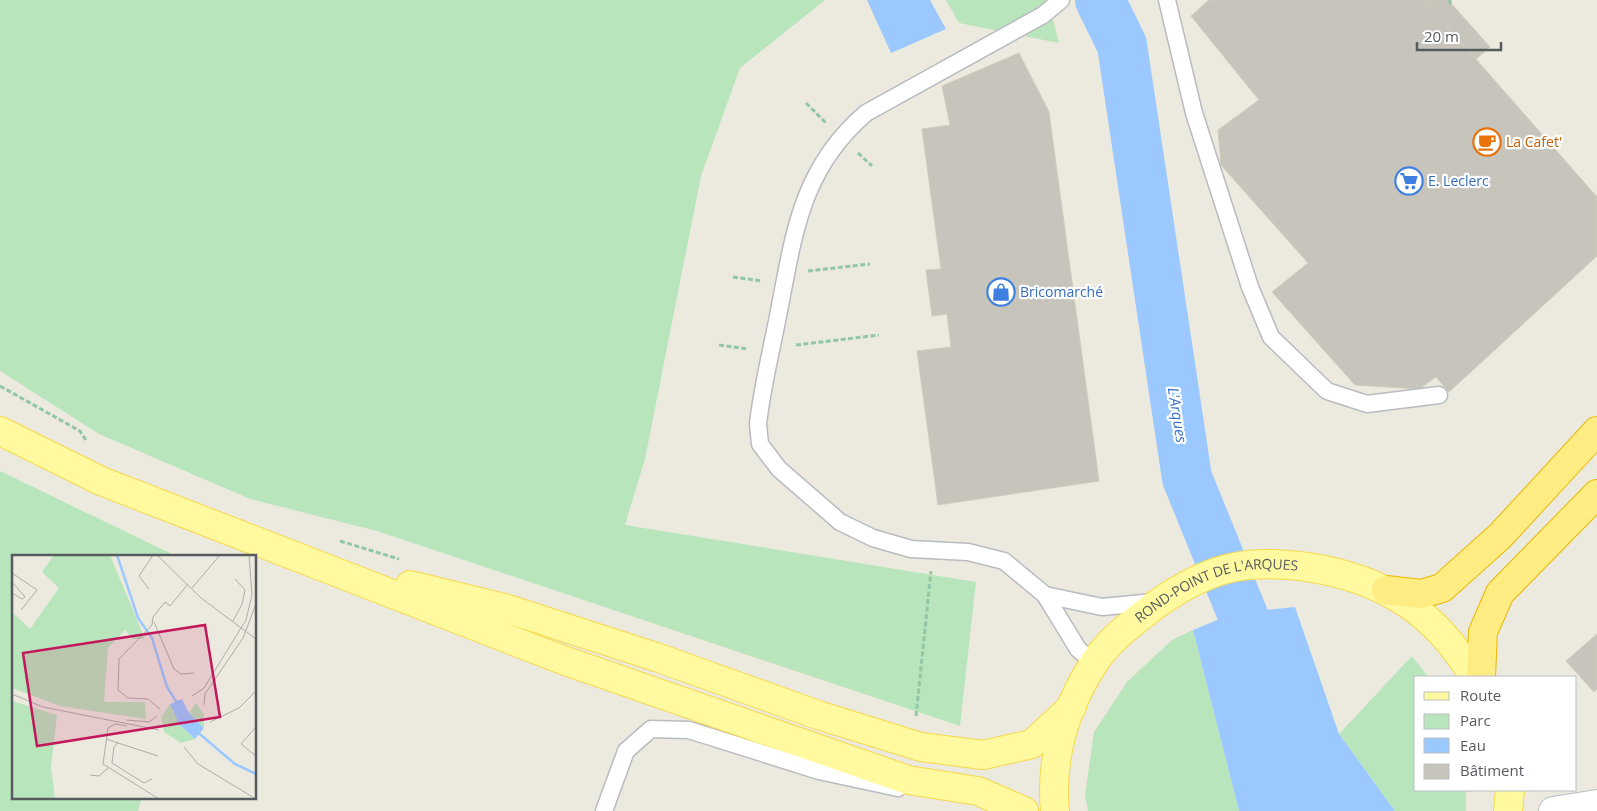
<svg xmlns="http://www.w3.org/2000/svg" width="1597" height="811" font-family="'Open Sans',sans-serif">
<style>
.green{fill:#b9e5bd}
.water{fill:#9bc9ff}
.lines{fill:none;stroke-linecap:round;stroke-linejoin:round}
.river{stroke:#9bc9ff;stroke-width:50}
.building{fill:#c6c4bb;stroke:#d0ccbd}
.lane-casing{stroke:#b9bbc1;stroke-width:19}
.secondary-casing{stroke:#b9bcc4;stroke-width:30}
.primary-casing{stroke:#f7d94c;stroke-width:30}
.highway-casing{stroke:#eab900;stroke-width:30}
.path{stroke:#91c6a6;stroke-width:3;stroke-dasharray:5 2.5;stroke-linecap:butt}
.lane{stroke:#fff;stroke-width:16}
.secondary{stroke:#fff;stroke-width:28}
.primary{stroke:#fff9a0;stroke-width:28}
.highway{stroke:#ffec82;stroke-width:28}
.labels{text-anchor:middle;stroke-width:4.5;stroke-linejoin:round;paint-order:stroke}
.food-label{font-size:14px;fill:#c56008;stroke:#fff;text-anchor:start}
.shop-label{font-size:14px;fill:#366cbe;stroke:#fff;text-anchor:start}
.street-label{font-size:14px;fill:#575b60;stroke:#fff}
.water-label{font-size:15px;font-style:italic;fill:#3a70c6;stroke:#fff}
.inset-river{fill:none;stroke:#9bc9ff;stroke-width:2.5}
.inset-road{fill:none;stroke:#acada8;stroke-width:1}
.view{fill:#c2185b;fill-opacity:0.15;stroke:#c2185b;stroke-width:2.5}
.inset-edge{fill:none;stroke:#575b60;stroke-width:2.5}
</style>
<rect width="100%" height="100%" fill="#eceade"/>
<g class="green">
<polygon points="0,0 825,0 740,68 701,176 645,459 625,525 976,582 960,726 377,531 250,499 99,434 0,371"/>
<polygon points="946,0 1048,0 1059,43 959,23"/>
<polygon points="0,471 176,556 14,556 14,797 142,797 138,811 0,811"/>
<polygon points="1193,630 1239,811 1088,811 1085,795 1094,732 1127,682 1172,640"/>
<polygon points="1412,656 1428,677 1416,677 1416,790 1466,790 1466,811 1395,811 1339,734"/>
</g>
<g class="water">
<polygon points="867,0 930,0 946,29 891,53"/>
<polygon points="1295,607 1339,734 1395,811 1239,811 1193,630 1234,613"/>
</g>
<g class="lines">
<polyline class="river" points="1100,0 1122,45 1187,478 1268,677"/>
</g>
<g class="building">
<polygon points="1209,0 1424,0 1597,197 1597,256 1449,392 1436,377 1419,389 1355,385 1272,292 1308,263 1221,165 1218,130 1259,100 1191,16"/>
<polygon points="1424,0 1448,0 1490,47 1476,59"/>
<polygon points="1019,53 1049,112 1099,481 938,505 917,351 951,347 947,314 932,316 926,270 941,269 922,129 950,125 942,86"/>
<polygon points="1597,634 1597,689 1594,692 1566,661"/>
</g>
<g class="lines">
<g class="lane-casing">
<g id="lane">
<path d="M1061 0 1043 15 866 113C800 170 794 235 778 316 771 352 762 388 758 424L760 444 779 469 840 522 873 538 911 549 968 552 1004 561 1045 595 1078 649 1094 663"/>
<polyline points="1167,0 1194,113 1250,287 1271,337 1327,391 1367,404 1439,395"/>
<polyline points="1045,595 1102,607 1154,602"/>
<polyline points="604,811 626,751 651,729 689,730 819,771 898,788"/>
</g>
</g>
<g class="secondary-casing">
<polyline id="secondary" points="1553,811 1597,804"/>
</g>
<g class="primary-casing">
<g id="primary">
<polyline points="0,431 101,481 563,660 908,780 978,791 1024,811"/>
<polyline points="410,585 508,609 659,658 818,715 921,747 983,755 1032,744 1072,707"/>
<path id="s1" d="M1055 811C1050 759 1065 708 1094 663 1109 640 1132 623 1154 606 1179 588 1205 573 1235 567 1259 562 1283 564 1307 567 1382 578 1435 611 1474 677"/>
<polyline points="1508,811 1510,790"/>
</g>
</g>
<g class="highway-casing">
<g id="highway">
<polyline points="1386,590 1421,594 1442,588 1500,536 1597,431"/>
<polyline points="1481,677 1483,632 1500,593 1597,494"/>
</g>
</g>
<g class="path">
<polyline points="1450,0 1450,3 1452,0"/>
<polyline points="806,103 826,123"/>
<polyline points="858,153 872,166"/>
<polyline points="808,271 870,264"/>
<polyline points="733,277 762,281"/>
<polyline points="719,345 748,349"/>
<polyline points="796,345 879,335"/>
<polyline points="0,386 80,431 87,442"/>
<polyline points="340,541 399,559"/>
<polyline points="916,716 931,571"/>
</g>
<use href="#lane" class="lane"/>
<use href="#secondary" class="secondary"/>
<use href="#primary" class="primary"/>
<use href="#highway" class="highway"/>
</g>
<defs>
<g id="cafe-ring" transform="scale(1.4375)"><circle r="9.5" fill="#fff" stroke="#e8710a" stroke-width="1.5"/><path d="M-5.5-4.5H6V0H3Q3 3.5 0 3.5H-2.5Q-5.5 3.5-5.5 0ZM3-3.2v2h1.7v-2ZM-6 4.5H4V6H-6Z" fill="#e8710a"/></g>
<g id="supermarket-ring" transform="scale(1.4375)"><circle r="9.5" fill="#fff" stroke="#3f7fe0" stroke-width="1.5"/><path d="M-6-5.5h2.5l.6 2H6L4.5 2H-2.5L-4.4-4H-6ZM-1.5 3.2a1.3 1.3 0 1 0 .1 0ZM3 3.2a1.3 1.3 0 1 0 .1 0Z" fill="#3f7fe0"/></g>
<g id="shop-ring" transform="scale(1.4375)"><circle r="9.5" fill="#fff" stroke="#3f7fe0" stroke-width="1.5"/><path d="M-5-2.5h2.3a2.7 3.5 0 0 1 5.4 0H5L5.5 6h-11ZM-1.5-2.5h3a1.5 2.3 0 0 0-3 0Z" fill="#3f7fe0"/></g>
</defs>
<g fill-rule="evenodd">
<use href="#cafe-ring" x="1487" y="142"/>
<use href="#supermarket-ring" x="1409" y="181"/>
<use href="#shop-ring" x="1001" y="292"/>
</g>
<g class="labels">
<g class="food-label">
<text x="1506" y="147">La Cafet'</text>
</g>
<g class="shop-label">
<text x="1428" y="186">E. Leclerc</text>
<text x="1020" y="297">Bricomarché</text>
</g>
<g class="street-label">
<text dy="5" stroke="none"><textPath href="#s1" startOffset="305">ROND-POINT DE L'ARQUES</textPath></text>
</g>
<g class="water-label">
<text transform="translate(1177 415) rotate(81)" y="5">L'Arques</text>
</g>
</g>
<g transform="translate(12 555)">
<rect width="244" height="244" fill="#eceade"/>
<path d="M42 0H98L133 84H121L113 75 96 93 92 147H133L134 164 48 151 0 133V57L18 74 47 33 30 17ZM0 146 45 160 39 212 43 244H0ZM184 148 192 159V173L177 158ZM158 149 167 169 183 184 169 188 152 177 149 162Z" fill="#b9e5bd"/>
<path d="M170 144 177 158 192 173 183 184 167 169 158 149Z" fill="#9bc9ff"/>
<path class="inset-river" d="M105 0 126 63 140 83 155 132 167 151M183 175 223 209 244 219"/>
<path class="inset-road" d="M145 0 189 43 244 84M0 18 25 35 9 55M0 27 13 42 10 44 0 38M180 33 208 0M137 34 127 21 141 0M221 66 230 49 233 35 223 24M142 67 162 114 169 119 182 118M0 139 31 152 147 175M180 141 192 133 234 65 240 40 237 0M192 150 193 139 231 83 244 49M148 154 136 144 116 143 106 135 107 104 140 70 141 62 153 47 158 51 176 29M115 165 137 167 145 161M198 167 227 153 244 136M115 171 103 169 96 173 91 209 147 244M244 172 229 189 244 201M94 184 146 201M106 187 102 192 100 208 132 228 140 224M172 192 186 209 244 244M78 220 87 221 96 213"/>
<path class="view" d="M193 70 208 162 25 191 11 98Z"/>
<rect width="244" height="244" class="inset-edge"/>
</g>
<rect x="1414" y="676" width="162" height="115" fill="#ffffff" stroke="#bcbdbf"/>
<rect x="1424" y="692" width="25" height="8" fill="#fff9a0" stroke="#bcbdbf"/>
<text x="1460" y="701" font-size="15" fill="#575b60">Route</text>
<rect x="1424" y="714" width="25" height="15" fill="#b9e5bd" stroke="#bcbdbf"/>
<text x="1460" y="726" font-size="15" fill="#575b60">Parc</text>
<rect x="1424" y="738" width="25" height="15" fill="#9bc9ff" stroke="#bcbdbf"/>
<text x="1460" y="751" font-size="15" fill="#575b60">Eau</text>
<rect x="1424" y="764" width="25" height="15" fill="#c6c4bb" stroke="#bcbdbf"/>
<text x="1460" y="776" font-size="15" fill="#575b60">Bâtiment</text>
<path d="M1417 42v8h84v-8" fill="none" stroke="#575b60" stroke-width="2.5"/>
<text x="1424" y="42" font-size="15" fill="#575b60" stroke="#ffffff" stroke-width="4" paint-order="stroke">20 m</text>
</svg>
